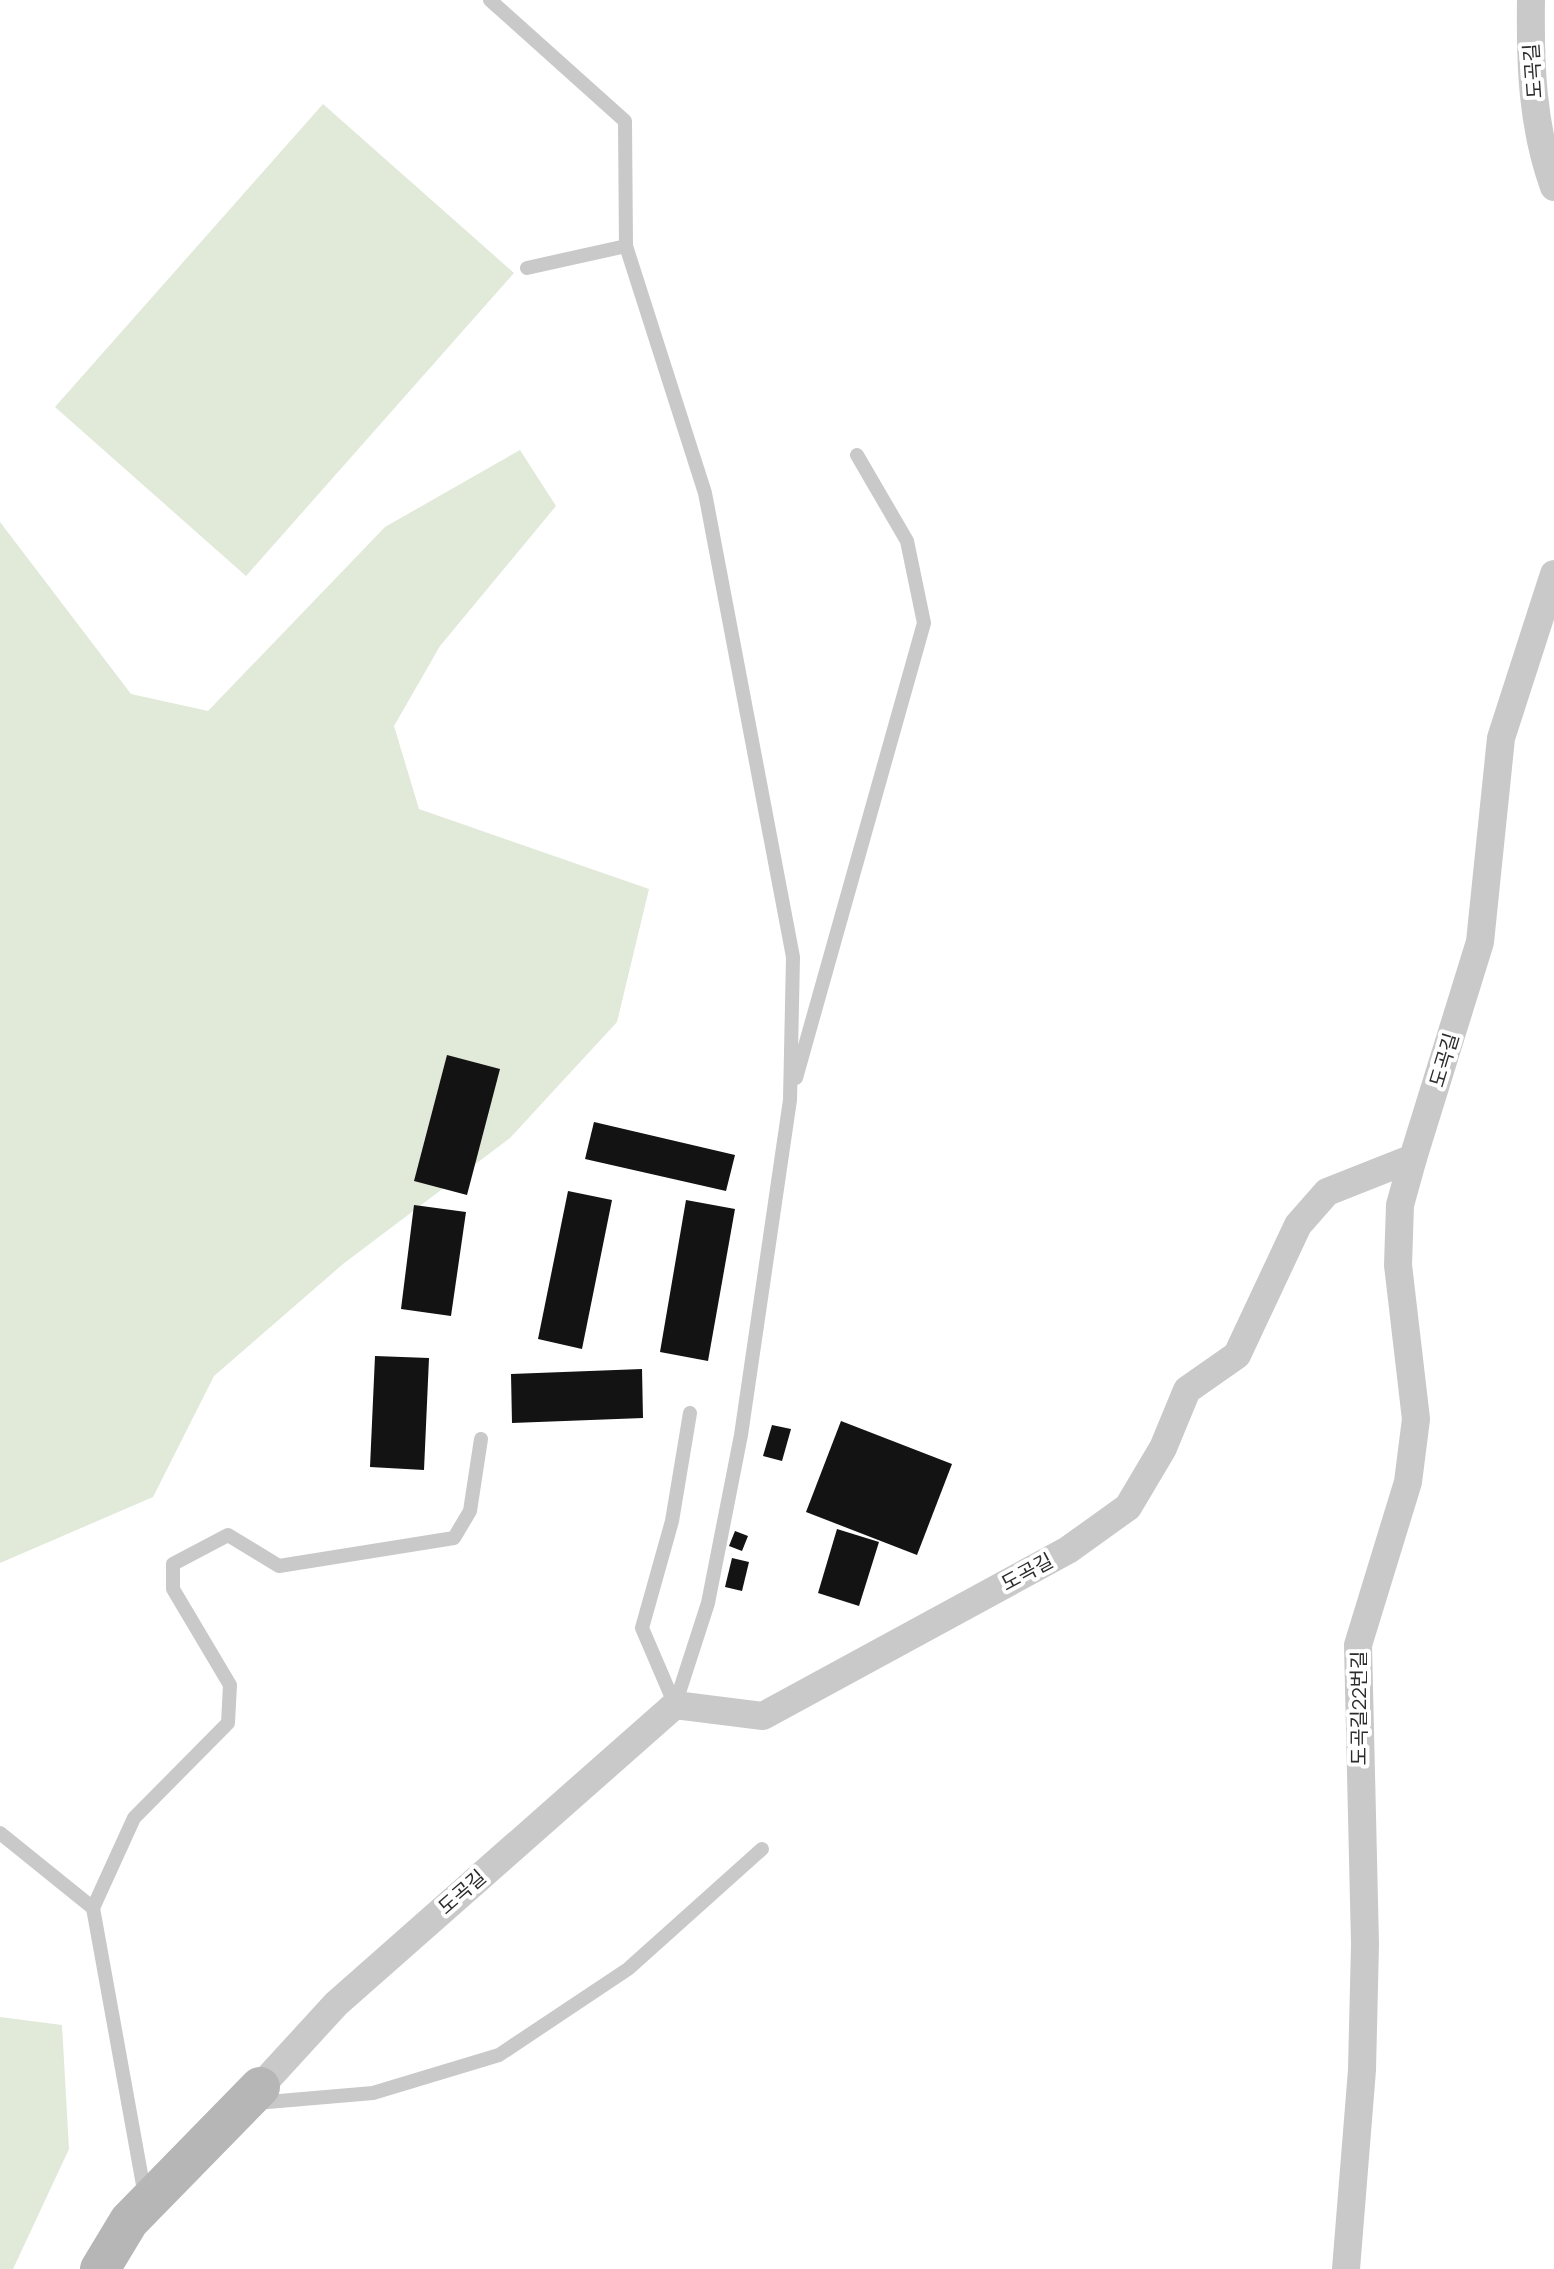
<svg xmlns="http://www.w3.org/2000/svg" width="1554" height="2269" font-family="Manrope,'Noto Sans KR',sans-serif">
<style>
.green{fill:#e1e9d9}
.building{fill:#131313}
.lines{fill:none;stroke-linecap:round;stroke-linejoin:round}
.lane{stroke:#c9c9c9;stroke-width:14}
.street{stroke:#c9c9c9;stroke-width:28}
.secondary{stroke:#b6b6b6;stroke-width:40}
.labels{text-anchor:middle;stroke-width:8;stroke-linejoin:round;paint-order:stroke}
.street-label{font-size:20px;fill:#2c2c2c;stroke:#fff}
</style>
<rect width="100%" height="100%" fill="#fff"/>
<g class="green">
<polygon points="323,104 514,273 246,576 55,407"/>
<polygon points="520,450 556,506 440,646 394,726 419,809 649,889 617,1022 510,1138 343,1264 214,1376 153,1497 0,1563 0,522 131,694 208,711 385,527"/>
<polygon points="0,2017 62,2025 69,2149 13,2269 0,2269"/>
</g>
<g class="building">
<polygon points="447,1055 500,1069 467,1195 414,1181"/>
<polygon points="594,1122 735,1155 726,1191 585,1159"/>
<polygon points="568,1191 612,1200 582,1349 538,1339"/>
<polygon points="686,1200 735,1209 708,1361 660,1352"/>
<polygon points="414,1205 466,1212 451,1316 401,1309"/>
<polygon points="375,1356 429,1358 424,1470 370,1467"/>
<polygon points="642,1369 643,1418 512,1423 511,1374"/>
<polygon points="841,1421 952,1464 917,1555 806,1512"/>
<polygon points="772,1425 791,1429 782,1461 763,1456"/>
<polygon points="837,1529 879,1542 859,1606 818,1593"/>
<polygon points="735,1531 748,1536 742,1551 729,1546"/>
<polygon points="732,1558 749,1562 742,1591 725,1587"/>
</g>
<g class="lines">
<g class="lane">
<polyline points="490,0 625,121 626,246 705,493 793,957 790,1100 741,1435 708,1603 675,1705"/>
<polyline points="527,268 626,246"/>
<polyline points="796,1078 924,623 907,541 857,455"/>
<polyline points="675,1705 642,1628 672,1521 690,1413"/>
<polyline points="0,1833 93,1908 145,2196"/>
<polyline points="93,1908 134,1818 228,1723 230,1685 173,1589 173,1564 228,1535 279,1566 454,1538 470,1511 481,1439"/>
<polyline points="256,2103 373,2093 499,2055 628,1969 762,1849"/>
</g>
<g class="street">
<path d="M1531 0C1530 64 1532 126 1554 187"/>
<polyline points="260,2087 336,2004 675,1705 763,1716 1068,1550 1128,1507 1163,1448 1187,1390 1237,1355 1298,1225 1327,1192 1413,1158 1480,942 1501,738 1554,574"/>
<polyline points="1346,2269 1362,2070 1365,1944 1358,1645 1408,1482 1416,1419 1398,1265 1400,1205 1413,1158"/>
</g>
<polyline class="secondary" points="100,2269 129,2221 260,2087"/>
</g>
<g class="labels">
<g class="street-label">
<text transform="translate(1533 71) rotate(-94)" y="7">도곡길</text>
<text transform="translate(1444 1060) rotate(-73)" y="7">도곡길</text>
<text transform="translate(1027 1572) rotate(-28)" y="7">도곡길</text>
<text transform="translate(1359 1708) rotate(-90)" y="7">도곡길22번길</text>
<text transform="translate(462 1892) rotate(-41)" y="7">도곡길</text>
</g>
</g>
</svg>
